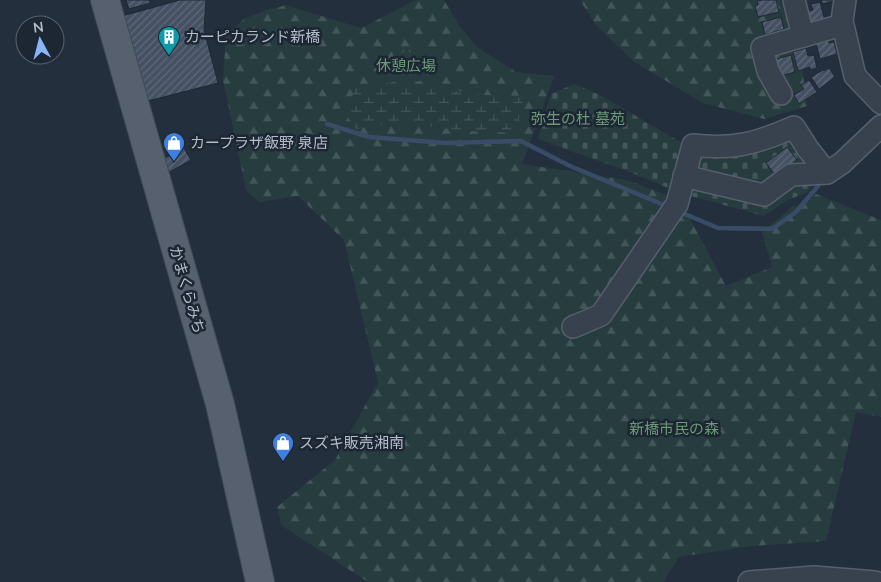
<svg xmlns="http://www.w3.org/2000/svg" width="881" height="582" font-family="'Nunito Sans','Noto Sans JP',sans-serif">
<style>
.forest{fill:url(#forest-firs)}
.wetland{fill:url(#wetland-marsh)}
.cemetery{fill:url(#cemetery-stones)}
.park{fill:url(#park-crowns)}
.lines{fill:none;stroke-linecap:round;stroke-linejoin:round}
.stream{stroke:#394c67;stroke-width:4.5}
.building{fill:url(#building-hatch);stroke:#1f2835}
.minor-casing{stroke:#565f6c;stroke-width:24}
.major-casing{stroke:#414a57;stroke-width:30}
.minor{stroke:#38414e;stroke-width:21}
.major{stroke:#56606e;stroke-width:28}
.labels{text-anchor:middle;stroke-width:5;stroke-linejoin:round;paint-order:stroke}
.poi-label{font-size:15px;fill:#b4bcc9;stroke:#1d2633;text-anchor:start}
.park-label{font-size:15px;fill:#6b9a76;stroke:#1d2633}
.street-label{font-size:15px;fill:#b4bcc9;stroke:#1d2633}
</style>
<defs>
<pattern id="forest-firs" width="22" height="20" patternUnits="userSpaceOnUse" patternTransform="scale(1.25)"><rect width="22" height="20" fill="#263c3f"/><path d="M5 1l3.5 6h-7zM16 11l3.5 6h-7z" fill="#435659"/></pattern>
<pattern id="wetland-marsh" width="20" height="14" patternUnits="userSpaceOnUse" patternTransform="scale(1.25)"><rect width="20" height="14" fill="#263c3f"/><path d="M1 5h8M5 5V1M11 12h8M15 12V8" fill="none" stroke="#435659"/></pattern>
<pattern id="cemetery-stones" width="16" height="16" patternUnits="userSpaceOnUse" patternTransform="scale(1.25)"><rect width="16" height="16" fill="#263c3f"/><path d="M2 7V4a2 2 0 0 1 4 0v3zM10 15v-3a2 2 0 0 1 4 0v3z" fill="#435659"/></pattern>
<pattern id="park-crowns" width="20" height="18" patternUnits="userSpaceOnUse" patternTransform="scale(1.25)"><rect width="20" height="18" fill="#263c3f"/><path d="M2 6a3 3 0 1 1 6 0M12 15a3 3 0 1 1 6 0" fill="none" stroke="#435659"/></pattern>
<pattern id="building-hatch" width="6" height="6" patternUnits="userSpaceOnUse" patternTransform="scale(1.25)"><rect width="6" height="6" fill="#455162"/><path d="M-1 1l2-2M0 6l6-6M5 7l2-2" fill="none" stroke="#5d6877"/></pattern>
</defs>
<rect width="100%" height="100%" fill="#242f3e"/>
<g class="forest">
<polygon points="416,0 444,0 460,27 477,47 516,72 554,76 522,164 627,180 680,200 726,286 772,267 762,232 793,206 801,207 816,194 881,220 881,417 856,412 826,541 752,546 679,557 663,582 368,582 281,525 277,507 335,460 378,382 344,240 298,196 259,202 246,190 223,80 226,35 244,19 271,8 274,9 285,5 361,28"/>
<polygon points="580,0 780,0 798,34 807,106 764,119 703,103 633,61 596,25"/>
</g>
<polygon class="wetland" points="356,86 444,89 484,95 524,96 515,133 464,131 420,125 391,123 356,129 345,113"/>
<polygon class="cemetery" points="574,84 600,95 701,154 788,139 818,177 807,193 787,200 764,216 680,193 635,174 538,139 551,94"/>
<polygon class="park" points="398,50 418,50 431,61 434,80 388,84 388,62"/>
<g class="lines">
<g class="stream">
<polyline points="327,124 369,137 445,143 521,141 570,166 669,207"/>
<polyline points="678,211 718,228 772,229 796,212 818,186"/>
</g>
</g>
<g class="building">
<polygon points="126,0 149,0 150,3 129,9"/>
<polygon points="180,0 206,0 204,30 218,83 140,103 115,18"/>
<polygon points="761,0 776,0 779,12 758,17 755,6 758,5 757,1"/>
<polygon points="821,0 836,0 823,4"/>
<polygon points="820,2 825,21 808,26 804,12 813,10 811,4"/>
<polygon points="781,17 784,29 765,35 762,22"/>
<polygon points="828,39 829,43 834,42 837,54 820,59 816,43"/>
<polygon points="806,48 808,56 814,55 817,68 810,70 810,67 798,71 793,52"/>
<polygon points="791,55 795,72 781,76 776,59"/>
<polygon points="829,68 835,77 819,89 811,77 823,70 824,71"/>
<polygon points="809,80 817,92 799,104 794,95 804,89 801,85"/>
<polygon points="787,147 797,160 776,176 766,163"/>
<polygon points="184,148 191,160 164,175 157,162"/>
</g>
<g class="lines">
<g class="minor-casing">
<g id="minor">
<polyline points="794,0 803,36"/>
<polyline points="845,0 842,21 855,76 881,103"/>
<polyline points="781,94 768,71 762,48 842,25"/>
<polyline points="684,176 764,195 791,175 827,173"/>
<path d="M573 327 601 315 677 204 693 145C734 150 757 143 794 127L808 149 827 173 842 163 881 126"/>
<polyline points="749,582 814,577 875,582"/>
</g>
</g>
<g class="major-casing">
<polyline id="major" points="105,0 220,404 260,582"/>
</g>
<use href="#minor" class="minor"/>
<use href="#major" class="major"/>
</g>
<defs>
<g id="building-pin" transform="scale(1.125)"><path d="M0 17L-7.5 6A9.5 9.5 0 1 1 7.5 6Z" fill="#0f9aa8" stroke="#1d2633"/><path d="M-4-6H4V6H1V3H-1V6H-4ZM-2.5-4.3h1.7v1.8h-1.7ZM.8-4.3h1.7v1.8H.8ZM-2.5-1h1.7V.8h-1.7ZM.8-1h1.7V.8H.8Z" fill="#fff"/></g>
<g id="shop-pin" transform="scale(1.125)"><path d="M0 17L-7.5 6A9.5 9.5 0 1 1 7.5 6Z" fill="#3f7fe0" stroke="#1d2633"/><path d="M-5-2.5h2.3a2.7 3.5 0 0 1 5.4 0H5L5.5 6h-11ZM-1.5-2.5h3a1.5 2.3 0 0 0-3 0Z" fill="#fff"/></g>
</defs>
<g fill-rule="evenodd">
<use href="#building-pin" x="169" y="37"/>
<use href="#shop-pin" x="174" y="143"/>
<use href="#shop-pin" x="283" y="443"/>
</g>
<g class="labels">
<g class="poi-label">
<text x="185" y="42">カーピカランド新橋</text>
<text x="190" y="148">カープラザ飯野 泉店</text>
<text x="299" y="448">スズキ販売湘南</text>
</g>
<g class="park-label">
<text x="406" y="71">休憩広場</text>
<text x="578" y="124">弥生の杜 墓苑</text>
<text x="674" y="434">新橋市民の森</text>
</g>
<g class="street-label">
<text transform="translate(187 290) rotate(74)" y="5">かまくらみち</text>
</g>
</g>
<g transform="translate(40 40) rotate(353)"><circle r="24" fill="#1d2633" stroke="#59626f"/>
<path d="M0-4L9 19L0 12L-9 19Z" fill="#8ab4f8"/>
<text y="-8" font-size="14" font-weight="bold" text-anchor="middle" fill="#b4bcc9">N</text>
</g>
</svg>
